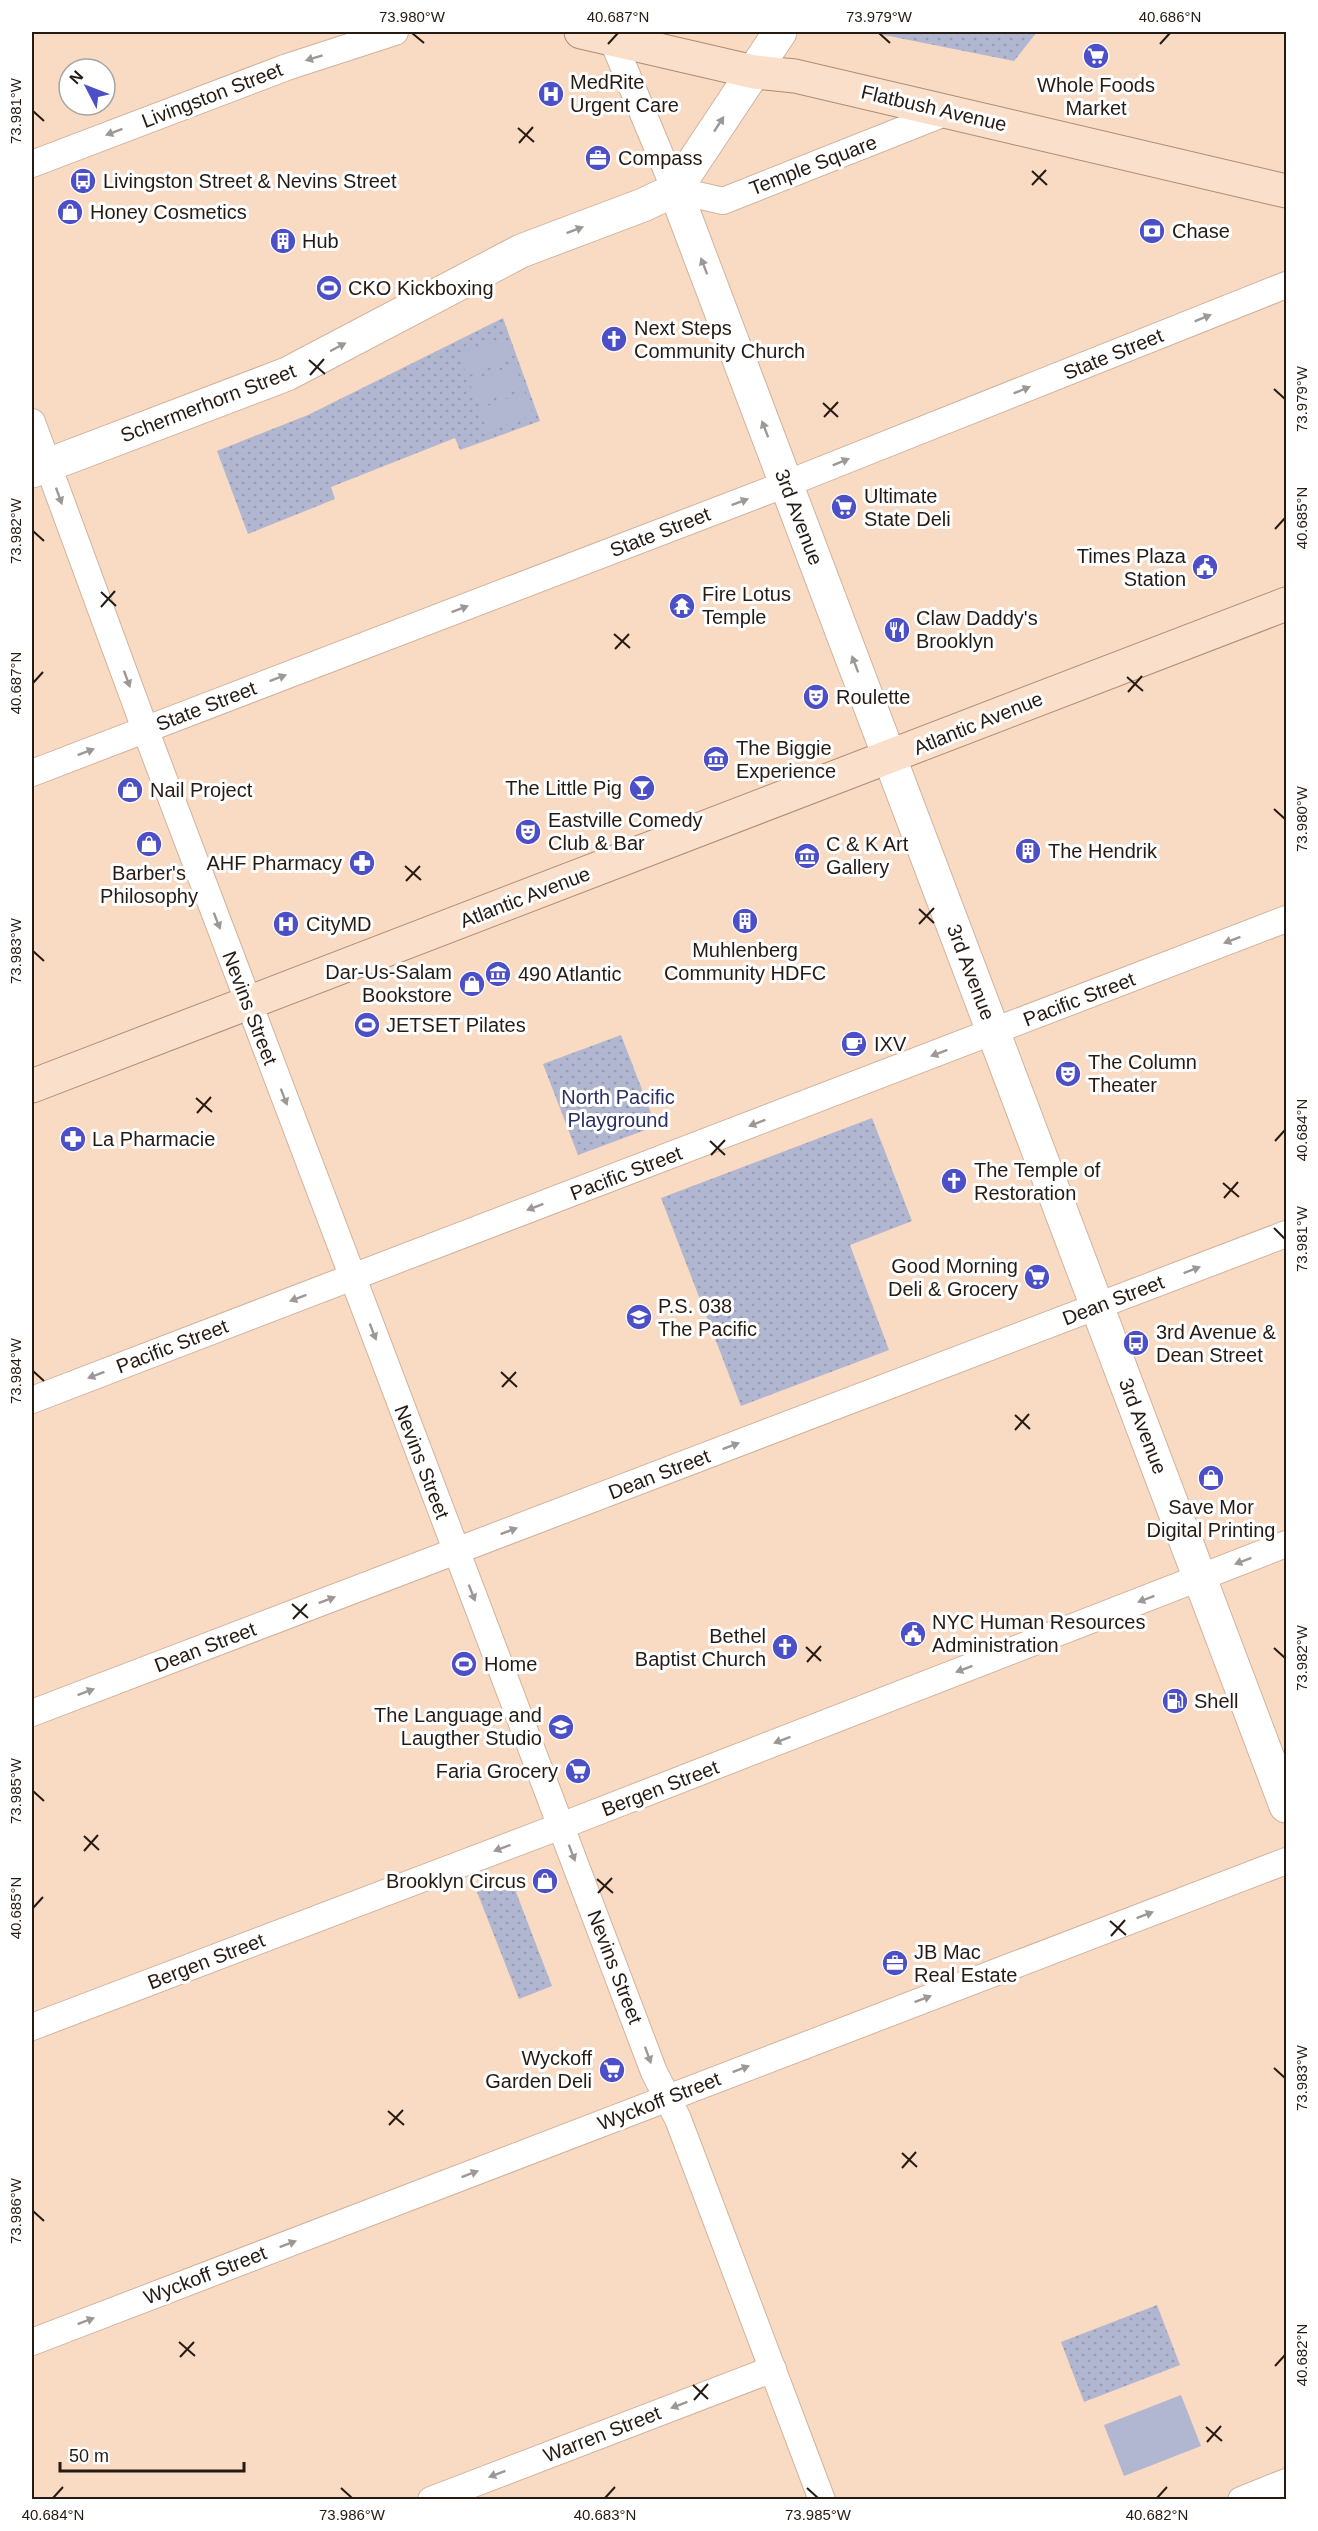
<svg xmlns="http://www.w3.org/2000/svg" width="1318" height="2531" font-family="Helvetica,sans-serif">
<style>
.park{fill:url(#park-dots)}
.pitch{fill:#b1b6d1}
.lines{fill:none;stroke-linecap:round;stroke-linejoin:round}
.street-casing{stroke:#d1b39d;stroke-width:28}
.secondary-casing{stroke:#d1b39d;stroke-width:35}
.primary-casing{stroke:#ae8c73;stroke-width:35}
.street{stroke:#fff;stroke-width:26}
.secondary{stroke:#fff;stroke-width:33}
.primary{stroke:#fadfca;stroke-width:33}
.oneway{fill:#9d9895}
.ticks{fill:none;stroke:#261b13;stroke-width:2}
.labels{text-anchor:middle;stroke-width:6;stroke-linejoin:round;paint-order:stroke}
.poi-label{font-size:20px;fill:#261b13;stroke:#fff;text-anchor:start}
.street-label{font-size:20px;fill:#261b13;stroke:#fff}
.park-label{font-size:20px;fill:#2b2f64;stroke:#fff}
.neatline{fill:none;stroke:#261b13;stroke-width:2}
.ticks-label{font-size:15px;text-anchor:middle;fill:#261b13}
</style>
<defs>
<pattern id="park-dots" width="8" height="8" patternUnits="userSpaceOnUse" patternTransform="scale(1.5)"><rect width="8" height="8" fill="#b1b6d1"/><path d="M2 2h.1M6 6h.1" fill="none" stroke="#989cb3" stroke-width="1.8" stroke-linecap="round"/></pattern>
</defs>
<rect width="100%" height="100%" fill="#f9dac3"/>
<g class="park">
<polygon points="869,32 1037,32 1014,61"/>
<polygon points="503,318 540,421 460,450 455,438 331,487 335,499 248,534 217,451 308,415"/>
<polygon points="621,1035 656,1126 578,1155 543,1064"/>
<polygon points="872,1118 912,1221 850,1245 889,1350 741,1406 661,1198"/>
<polygon points="511,1879 552,1986 519,1999 477,1892"/>
<polygon points="1157,2305 1180,2365 1084,2402 1061,2342"/>
</g>
<g class="pitch">
<polygon points="505,337 513,359 467,376 459,354"/>
<polygon points="515,365 523,387 477,404 469,381"/>
<polygon points="525,392 533,415 487,431 479,409"/>
<polygon points="1181,2395 1201,2446 1124,2476 1104,2425"/>
</g>
<g class="lines">
<g class="street-casing">
<g id="street">
<polyline points="612,39 675,190 723,201 950,111"/>
<polyline points="32,164 287,67 395,32"/>
<polyline points="32,422 145,729 654,2072 678,2119 822,2500"/>
<polyline points="32,773 786,484 1286,285"/>
<polyline points="32,1400 1286,919"/>
<polyline points="32,1713 1286,1234"/>
<polyline points="32,2027 561,1826 1286,1544"/>
<polyline points="32,2342 1286,1861"/>
<polyline points="431,2500 773,2369"/>
<polyline points="1241,2500 1286,2482"/>
</g>
</g>
<g class="secondary-casing">
<g id="secondary">
<polyline points="675,190 1286,1806"/>
<polyline points="675,190 780,32"/>
<polyline points="32,471 287,374 521,251 643,205 675,190"/>
</g>
</g>
<g class="primary-casing">
<g id="primary">
<polyline points="581,32 754,72 795,76 1286,191"/>
<polyline points="32,1086 1286,604"/>
</g>
</g>
<use href="#street" class="street"/>
<use href="#secondary" class="secondary"/>
<use href="#primary" class="primary"/>
</g>
<defs><path id="oneway-solid" d="M-6-.8H1V-3.2L6.5 0L1 3.2V.8H-6Z" transform="scale(1.5)"/></defs>
<g class="oneway">
<use href="#oneway-solid" transform="translate(314 58) rotate(163)"/>
<use href="#oneway-solid" transform="translate(719 124) rotate(-57)"/>
<use href="#oneway-solid" transform="translate(114 132) rotate(159)"/>
<use href="#oneway-solid" transform="translate(575 230) rotate(-21)"/>
<use href="#oneway-solid" transform="translate(704 266) rotate(-111)"/>
<use href="#oneway-solid" transform="translate(1203 318) rotate(-22)"/>
<use href="#oneway-solid" transform="translate(338 347) rotate(-28)"/>
<use href="#oneway-solid" transform="translate(1022 390) rotate(-22)"/>
<use href="#oneway-solid" transform="translate(765 429) rotate(-111)"/>
<use href="#oneway-solid" transform="translate(841 462) rotate(-22)"/>
<use href="#oneway-solid" transform="translate(59 496) rotate(70)"/>
<use href="#oneway-solid" transform="translate(740 502) rotate(-21)"/>
<use href="#oneway-solid" transform="translate(460 609) rotate(-21)"/>
<use href="#oneway-solid" transform="translate(855 664) rotate(-111)"/>
<use href="#oneway-solid" transform="translate(278 678) rotate(-21)"/>
<use href="#oneway-solid" transform="translate(127 679) rotate(70)"/>
<use href="#oneway-solid" transform="translate(86 752) rotate(-21)"/>
<use href="#oneway-solid" transform="translate(217 921) rotate(69)"/>
<use href="#oneway-solid" transform="translate(1232 940) rotate(159)"/>
<use href="#oneway-solid" transform="translate(939 1053) rotate(159)"/>
<use href="#oneway-solid" transform="translate(284 1097) rotate(69)"/>
<use href="#oneway-solid" transform="translate(757 1123) rotate(159)"/>
<use href="#oneway-solid" transform="translate(535 1207) rotate(159)"/>
<use href="#oneway-solid" transform="translate(1192 1270) rotate(-21)"/>
<use href="#oneway-solid" transform="translate(298 1298) rotate(159)"/>
<use href="#oneway-solid" transform="translate(373 1332) rotate(69)"/>
<use href="#oneway-solid" transform="translate(96 1375) rotate(159)"/>
<use href="#oneway-solid" transform="translate(731 1446) rotate(-21)"/>
<use href="#oneway-solid" transform="translate(509 1531) rotate(-21)"/>
<use href="#oneway-solid" transform="translate(1243 1561) rotate(159)"/>
<use href="#oneway-solid" transform="translate(472 1593) rotate(69)"/>
<use href="#oneway-solid" transform="translate(1146 1599) rotate(159)"/>
<use href="#oneway-solid" transform="translate(327 1600) rotate(-21)"/>
<use href="#oneway-solid" transform="translate(964 1669) rotate(159)"/>
<use href="#oneway-solid" transform="translate(86 1692) rotate(-21)"/>
<use href="#oneway-solid" transform="translate(782 1740) rotate(159)"/>
<use href="#oneway-solid" transform="translate(502 1848) rotate(159)"/>
<use href="#oneway-solid" transform="translate(572 1853) rotate(69)"/>
<use href="#oneway-solid" transform="translate(1145 1915) rotate(-21)"/>
<use href="#oneway-solid" transform="translate(923 1999) rotate(-21)"/>
<use href="#oneway-solid" transform="translate(648 2055) rotate(70)"/>
<use href="#oneway-solid" transform="translate(741 2069) rotate(-21)"/>
<use href="#oneway-solid" transform="translate(470 2174) rotate(-21)"/>
<use href="#oneway-solid" transform="translate(288 2244) rotate(-21)"/>
<use href="#oneway-solid" transform="translate(86 2321) rotate(-21)"/>
<use href="#oneway-solid" transform="translate(679 2405) rotate(159)"/>
<use href="#oneway-solid" transform="translate(497 2474) rotate(159)"/>
</g>
<path class="ticks" d="M412 33 424 43M879 33 890 43M608 44 618 33M1160 44 1170 33M33 111 44 121M518 128 534 142M519 143 533 127M1032 171 1047 185M1032 185 1046 170M309 360 325 374M310 375 324 359M1274 389 1285 399M823 403 838 417M824 417 838 402M1275 529 1285 518M33 531 44 541M101 592 116 606M101 607 115 591M614 634 630 648M615 649 629 634M1127 677 1143 691M33 683 43 672M1128 692 1142 676M1274 809 1285 819M405 866 421 880M406 881 420 866M919 909 934 923M919 924 934 908M33 951 44 961M196 1098 212 1112M197 1113 211 1097M710 1141 725 1155M1275 1141 1285 1130M711 1155 725 1140M1223 1183 1239 1197M1224 1198 1238 1182M1274 1228 1285 1239M33 1371 44 1381M501 1372 517 1387M502 1387 516 1372M1015 1415 1030 1429M1015 1430 1029 1414M292 1604 308 1618M293 1619 307 1604M806 1647 821 1661M1274 1648 1285 1658M807 1662 821 1646M33 1791 44 1801M84 1836 99 1850M84 1851 98 1835M597 1879 613 1893M598 1893 612 1878M33 1908 43 1897M1110 1921 1126 1935M1111 1936 1125 1920M1274 2068 1285 2078M388 2111 404 2125M389 2125 403 2110M902 2153 917 2167M902 2168 916 2152M33 2211 44 2221M179 2342 195 2356M180 2357 194 2342M1275 2366 1285 2355M693 2385 708 2399M694 2400 708 2384M1206 2427 1222 2441M1207 2442 1221 2426M341 2488 352 2498M807 2488 818 2498M53 2498 63 2487M605 2498 615 2487M1157 2498 1167 2487"/>
<defs>
<g id="supermarket-disc" transform="scale(1.35)"><circle r="9.5" fill="#4c4fc5" stroke="#fff"/><path d="M-6-5.5h2.5l.6 2H6L4.5 2H-2.5L-4.4-4H-6ZM-1.5 3.2a1.3 1.3 0 1 0 .1 0ZM3 3.2a1.3 1.3 0 1 0 .1 0Z" fill="#fff"/></g>
<g id="hospital-disc" transform="scale(1.35)"><circle r="9.5" fill="#4c4fc5" stroke="#fff"/><path d="M-5-5h3v3.5h4V-5h3V5h-3V1.5h-4V5h-3Z" fill="#fff"/></g>
<g id="office-disc" transform="scale(1.35)"><circle r="9.5" fill="#4c4fc5" stroke="#fff"/><path d="M-6-3h4V-5.5h4V-3h4V5H-6ZM-1-4.5V-3h2v-1.5ZM-6 0V1H6V0Z" fill="#fff"/></g>
<g id="bus-disc" transform="scale(1.35)"><circle r="9.5" fill="#4c4fc5" stroke="#fff"/><path d="M-5-6H5V4H4V6H2V4H-2V6H-4V4H-5ZM-3.5-4V0h7V-4ZM-3.5 1.2v1.5H-2V1.2ZM2 1.2v1.5H3.5V1.2Z" fill="#fff"/></g>
<g id="shop-disc" transform="scale(1.35)"><circle r="9.5" fill="#4c4fc5" stroke="#fff"/><path d="M-5-2.5h2.3a2.7 3.5 0 0 1 5.4 0H5L5.5 6h-11ZM-1.5-2.5h3a1.5 2.3 0 0 0-3 0Z" fill="#fff"/></g>
<g id="bank-disc" transform="scale(1.35)"><circle r="9.5" fill="#4c4fc5" stroke="#fff"/><path d="M-6-4H6V4H-6ZM0-2.3a2.3 2.3 0 1 0 0 4.6a2.3 2.3 0 1 0 0-4.6Z" fill="#fff"/></g>
<g id="building-disc" transform="scale(1.35)"><circle r="9.5" fill="#4c4fc5" stroke="#fff"/><path d="M-4-6H4V6H1V3H-1V6H-4ZM-2.5-4.3h1.7v1.8h-1.7ZM.8-4.3h1.7v1.8H.8ZM-2.5-1h1.7V.8h-1.7ZM.8-1h1.7V.8H.8Z" fill="#fff"/></g>
<g id="stadium-disc" transform="scale(1.35)"><circle r="9.5" fill="#4c4fc5" stroke="#fff"/><path d="M0-5a6.5 5 0 1 0 0 10a6.5 5 0 1 0 0-10ZM-3.5-1.8h7v3.6h-7Z" fill="#fff"/></g>
<g id="church-disc" transform="scale(1.35)"><circle r="9.5" fill="#4c4fc5" stroke="#fff"/><path d="M-1.2-6h2.4v3.5h3.3v2.4h-3.3V6h-2.4V-.1h-3.3v-2.4h3.3Z" fill="#fff"/></g>
<g id="civic-disc" transform="scale(1.35)"><circle r="9.5" fill="#4c4fc5" stroke="#fff"/><path d="M-.6-6.5H3V-4.5H.6V-3L4-1V1h2V6H-6V1h2V-1L-.6-3ZM-1.2 2.5V6h2.4V2.5Z" fill="#fff"/></g>
<g id="temple-disc" transform="scale(1.35)"><circle r="9.5" fill="#4c4fc5" stroke="#fff"/><path d="M0-6L5-2H3V0L6.5 2.5H4V6H1.5V3h-3V6H-4V2.5H-6.5L-3 0V-2H-5Z" fill="#fff"/></g>
<g id="restaurant-disc" transform="scale(1.35)"><circle r="9.5" fill="#4c4fc5" stroke="#fff"/><path d="M-5-6h1v4h1v-4h1v4h1v-4h1v5L-1.5 .5V6h-2V.5L-5-1ZM5-6V6H3V1.5H1.5Q1.5-4 5-6Z" fill="#fff"/></g>
<g id="theatre-disc" transform="scale(1.35)"><circle r="9.5" fill="#4c4fc5" stroke="#fff"/><path d="M-5-5.5Q0-4 5-5.5V0Q5 5 0 6Q-5 5-5 0ZM-3.3-2.5H-1v1.5H-3.3ZM1-2.5H3.3v1.5H1ZM-2.8 1Q0 5.5 2.8 1Z" fill="#fff"/></g>
<g id="museum-disc" transform="scale(1.35)"><circle r="9.5" fill="#4c4fc5" stroke="#fff"/><path d="M0-6L6-3V-2H-6V-3ZM-5-1h2V3h-2ZM-1-1h2V3h-2ZM3-1h2V3H3ZM-6 4H6V6H-6Z" fill="#fff"/></g>
<g id="bar-disc" transform="scale(1.35)"><circle r="9.5" fill="#4c4fc5" stroke="#fff"/><path d="M-6-5H6L.8 .8V4.5H3.5V6h-7V4.5H-.8V.8Z" fill="#fff"/></g>
<g id="pharmacy-disc" transform="scale(1.35)"><circle r="9.5" fill="#4c4fc5" stroke="#fff"/><path d="M-2-6h4v4h4v4h-4v4h-4v-4h-4v-4h4Z" fill="#fff"/></g>
<g id="cafe-disc" transform="scale(1.35)"><circle r="9.5" fill="#4c4fc5" stroke="#fff"/><path d="M-5.5-4.5H6V0H3Q3 3.5 0 3.5H-2.5Q-5.5 3.5-5.5 0ZM3-3.2v2h1.7v-2ZM-6 4.5H4V6H-6Z" fill="#fff"/></g>
<g id="school-disc" transform="scale(1.35)"><circle r="9.5" fill="#4c4fc5" stroke="#fff"/><path d="M0-5L7-2L0 1L-7-2ZM-4 1L0 2.5L4 1V4Q0 6-4 4Z" fill="#fff"/></g>
<g id="fuel-disc" transform="scale(1.35)"><circle r="9.5" fill="#4c4fc5" stroke="#fff"/><path d="M-5.5-6h7V0h2V4h1.3V-2.5L3-4.5l.8-.8L6-3V5H2.5V1h-1V6h-7ZM-4.2-4.7v3.2H.2V-4.7Z" fill="#fff"/></g>
</defs>
<g fill-rule="evenodd">
<use href="#supermarket-disc" x="1096" y="56"/>
<use href="#hospital-disc" x="551" y="94"/>
<use href="#office-disc" x="598" y="158"/>
<use href="#bus-disc" x="83" y="181"/>
<use href="#shop-disc" x="70" y="212"/>
<use href="#bank-disc" x="1152" y="231"/>
<use href="#building-disc" x="283" y="241"/>
<use href="#stadium-disc" x="329" y="288"/>
<use href="#church-disc" x="614" y="339"/>
<use href="#supermarket-disc" x="844" y="507"/>
<use href="#civic-disc" x="1205" y="567"/>
<use href="#temple-disc" x="682" y="606"/>
<use href="#restaurant-disc" x="897" y="630"/>
<use href="#theatre-disc" x="816" y="697"/>
<use href="#museum-disc" x="716" y="759"/>
<use href="#bar-disc" x="642" y="788"/>
<use href="#shop-disc" x="130" y="790"/>
<use href="#theatre-disc" x="528" y="832"/>
<use href="#shop-disc" x="149" y="844"/>
<use href="#building-disc" x="1028" y="851"/>
<use href="#museum-disc" x="807" y="856"/>
<use href="#pharmacy-disc" x="362" y="863"/>
<use href="#building-disc" x="745" y="921"/>
<use href="#hospital-disc" x="286" y="924"/>
<use href="#museum-disc" x="498" y="974"/>
<use href="#shop-disc" x="472" y="984"/>
<use href="#stadium-disc" x="367" y="1025"/>
<use href="#cafe-disc" x="854" y="1044"/>
<use href="#theatre-disc" x="1068" y="1074"/>
<use href="#pharmacy-disc" x="73" y="1139"/>
<use href="#church-disc" x="954" y="1181"/>
<use href="#supermarket-disc" x="1037" y="1277"/>
<use href="#school-disc" x="639" y="1317"/>
<use href="#bus-disc" x="1136" y="1343"/>
<use href="#shop-disc" x="1211" y="1478"/>
<use href="#civic-disc" x="913" y="1634"/>
<use href="#church-disc" x="785" y="1647"/>
<use href="#stadium-disc" x="464" y="1664"/>
<use href="#fuel-disc" x="1175" y="1701"/>
<use href="#school-disc" x="561" y="1727"/>
<use href="#supermarket-disc" x="578" y="1771"/>
<use href="#shop-disc" x="545" y="1881"/>
<use href="#office-disc" x="895" y="1963"/>
<use href="#supermarket-disc" x="612" y="2070"/>
</g>
<g class="labels">
<g class="poi-label">
<text x="570" y="89">MedRite<tspan x="570" dy="23">Urgent Care</tspan></text>
<text x="1096" y="92" text-anchor="middle">Whole Foods<tspan x="1096" dy="23">Market</tspan></text>
<text x="618" y="165">Compass</text>
<text x="103" y="188">Livingston Street &amp; Nevins Street</text>
<text x="90" y="219">Honey Cosmetics</text>
<text x="1172" y="238">Chase</text>
<text x="302" y="248">Hub</text>
<text x="348" y="295">CKO Kickboxing</text>
<text x="634" y="335">Next Steps<tspan x="634" dy="23">Community Church</tspan></text>
<text x="864" y="503">Ultimate<tspan x="864" dy="23">State Deli</tspan></text>
<text x="1186" y="563" text-anchor="end">Times Plaza<tspan x="1186" dy="23">Station</tspan></text>
<text x="702" y="601">Fire Lotus<tspan x="702" dy="23">Temple</tspan></text>
<text x="916" y="625">Claw Daddy's<tspan x="916" dy="23">Brooklyn</tspan></text>
<text x="836" y="704">Roulette</text>
<text x="736" y="755">The Biggie<tspan x="736" dy="23">Experience</tspan></text>
<text x="622" y="795" text-anchor="end">The Little Pig</text>
<text x="150" y="797">Nail Project</text>
<text x="548" y="827">Eastville Comedy<tspan x="548" dy="23">Club &amp; Bar</tspan></text>
<text x="826" y="851">C &amp; K Art<tspan x="826" dy="23">Gallery</tspan></text>
<text x="1048" y="858">The Hendrik</text>
<text x="342" y="870" text-anchor="end">AHF Pharmacy</text>
<text x="149" y="880" text-anchor="middle">Barber's<tspan x="149" dy="23">Philosophy</tspan></text>
<text x="306" y="931">CityMD</text>
<text x="745" y="957" text-anchor="middle">Muhlenberg<tspan x="745" dy="23">Community HDFC</tspan></text>
<text x="452" y="979" text-anchor="end">Dar-Us-Salam<tspan x="452" dy="23">Bookstore</tspan></text>
<text x="518" y="981">490 Atlantic</text>
<text x="386" y="1032">JETSET Pilates</text>
<text x="874" y="1051">IXV</text>
<text x="1088" y="1069">The Column<tspan x="1088" dy="23">Theater</tspan></text>
<text x="92" y="1146">La Pharmacie</text>
<text x="974" y="1177">The Temple of<tspan x="974" dy="23">Restoration</tspan></text>
<text x="1018" y="1273" text-anchor="end">Good Morning<tspan x="1018" dy="23">Deli &amp; Grocery</tspan></text>
<text x="658" y="1313">P.S. 038<tspan x="658" dy="23">The Pacific</tspan></text>
<text x="1156" y="1339">3rd Avenue &amp;<tspan x="1156" dy="23">Dean Street</tspan></text>
<text x="1211" y="1514" text-anchor="middle">Save Mor<tspan x="1211" dy="23">Digital Printing</tspan></text>
<text x="932" y="1629">NYC Human Resources<tspan x="932" dy="23">Administration</tspan></text>
<text x="766" y="1643" text-anchor="end">Bethel<tspan x="766" dy="23">Baptist Church</tspan></text>
<text x="484" y="1671">Home</text>
<text x="1194" y="1708">Shell</text>
<text x="542" y="1722" text-anchor="end">The Language and<tspan x="542" dy="23">Laugther Studio</tspan></text>
<text x="558" y="1778" text-anchor="end">Faria Grocery</text>
<text x="526" y="1888" text-anchor="end">Brooklyn Circus</text>
<text x="914" y="1959">JB Mac<tspan x="914" dy="23">Real Estate</tspan></text>
<text x="592" y="2065" text-anchor="end">Wyckoff<tspan x="592" dy="23">Garden Deli</tspan></text>
</g>
<g class="street-label">
<text transform="translate(212 95) rotate(-21)" y="7">Livingston Street</text>
<text transform="translate(934 108) rotate(13)" y="7">Flatbush Avenue</text>
<text transform="translate(813 165) rotate(-21)" y="7">Temple Square</text>
<text transform="translate(1113 354) rotate(-22)" y="7">State Street</text>
<text transform="translate(208 403) rotate(-21)" y="7">Schermerhorn Street</text>
<text transform="translate(799 517) rotate(69)" y="7">3rd Avenue</text>
<text transform="translate(660 532) rotate(-21)" y="7">State Street</text>
<text transform="translate(206 706) rotate(-21)" y="7">State Street</text>
<text transform="translate(978 723) rotate(-22)" y="7">Atlantic Avenue</text>
<text transform="translate(525 897) rotate(-21)" y="7">Atlantic Avenue</text>
<text transform="translate(971 972) rotate(69)" y="7">3rd Avenue</text>
<text transform="translate(1079 999) rotate(-21)" y="7">Pacific Street</text>
<text transform="translate(250 1008) rotate(69)" y="7">Nevins Street</text>
<text transform="translate(626 1173) rotate(-21)" y="7">Pacific Street</text>
<text transform="translate(1113 1300) rotate(-21)" y="7">Dean Street</text>
<text transform="translate(172 1346) rotate(-21)" y="7">Pacific Street</text>
<text transform="translate(1143 1426) rotate(69)" y="7">3rd Avenue</text>
<text transform="translate(422 1462) rotate(69)" y="7">Nevins Street</text>
<text transform="translate(659 1474) rotate(-21)" y="7">Dean Street</text>
<text transform="translate(205 1647) rotate(-21)" y="7">Dean Street</text>
<text transform="translate(660 1788) rotate(-21)" y="7">Bergen Street</text>
<text transform="translate(206 1961) rotate(-21)" y="7">Bergen Street</text>
<text transform="translate(615 1967) rotate(69)" y="7">Nevins Street</text>
<text transform="translate(659 2101) rotate(-21)" y="7">Wyckoff Street</text>
<text transform="translate(205 2275) rotate(-21)" y="7">Wyckoff Street</text>
<text transform="translate(602 2434) rotate(-21)" y="7">Warren Street</text>
</g>
<g class="park-label">
<text x="618" y="1104">North Pacific<tspan x="618" dy="23">Playground</tspan></text>
</g>
</g>
<rect width="1318" height="2531" fill="none" stroke="#ffffff" stroke-width="66"/>
<g transform="translate(87 87) rotate(312)"><circle r="28" fill="#ffffff" stroke="#a8a4a1" stroke-width="1.5"/>
<path d="M0-4.5L10 22L0 15L-10 22Z" fill="#4c4fc5"/>
<text y="-9" font-size="16" font-weight="bold" text-anchor="middle" fill="#261b13">N</text>
</g>
<path d="M60 2462v9h184v-9" fill="none" stroke="#261b13" stroke-width="3"/>
<text x="69" y="2462" font-size="18" fill="#261b13" stroke="#ffffff" stroke-width="4.5" paint-order="stroke">50 m</text>
<rect x="33" y="33" width="1252" height="2465" class="neatline"/>
<g class="ticks-label">
<text x="412" y="22">73.980°W</text>
<text x="618" y="22">40.687°N</text>
<text x="879" y="22">73.979°W</text>
<text x="1170" y="22">40.686°N</text>
<text transform="translate(16 111) rotate(-90)" y="5">73.981°W</text>
<text transform="translate(1302 399) rotate(-90)" y="5">73.979°W</text>
<text transform="translate(1302 518) rotate(-90)" y="5">40.685°N</text>
<text transform="translate(16 531) rotate(-90)" y="5">73.982°W</text>
<text transform="translate(16 683) rotate(-90)" y="5">40.687°N</text>
<text transform="translate(1302 819) rotate(-90)" y="5">73.980°W</text>
<text transform="translate(16 951) rotate(-90)" y="5">73.983°W</text>
<text transform="translate(1302 1130) rotate(-90)" y="5">40.684°N</text>
<text transform="translate(1302 1239) rotate(-90)" y="5">73.981°W</text>
<text transform="translate(16 1371) rotate(-90)" y="5">73.984°W</text>
<text transform="translate(1302 1658) rotate(-90)" y="5">73.982°W</text>
<text transform="translate(16 1791) rotate(-90)" y="5">73.985°W</text>
<text transform="translate(16 1908) rotate(-90)" y="5">40.685°N</text>
<text transform="translate(1302 2078) rotate(-90)" y="5">73.983°W</text>
<text transform="translate(16 2211) rotate(-90)" y="5">73.986°W</text>
<text transform="translate(1302 2355) rotate(-90)" y="5">40.682°N</text>
<text x="53" y="2520">40.684°N</text>
<text x="352" y="2520">73.986°W</text>
<text x="605" y="2520">40.683°N</text>
<text x="818" y="2520">73.985°W</text>
<text x="1157" y="2520">40.682°N</text>
</g>
</svg>
